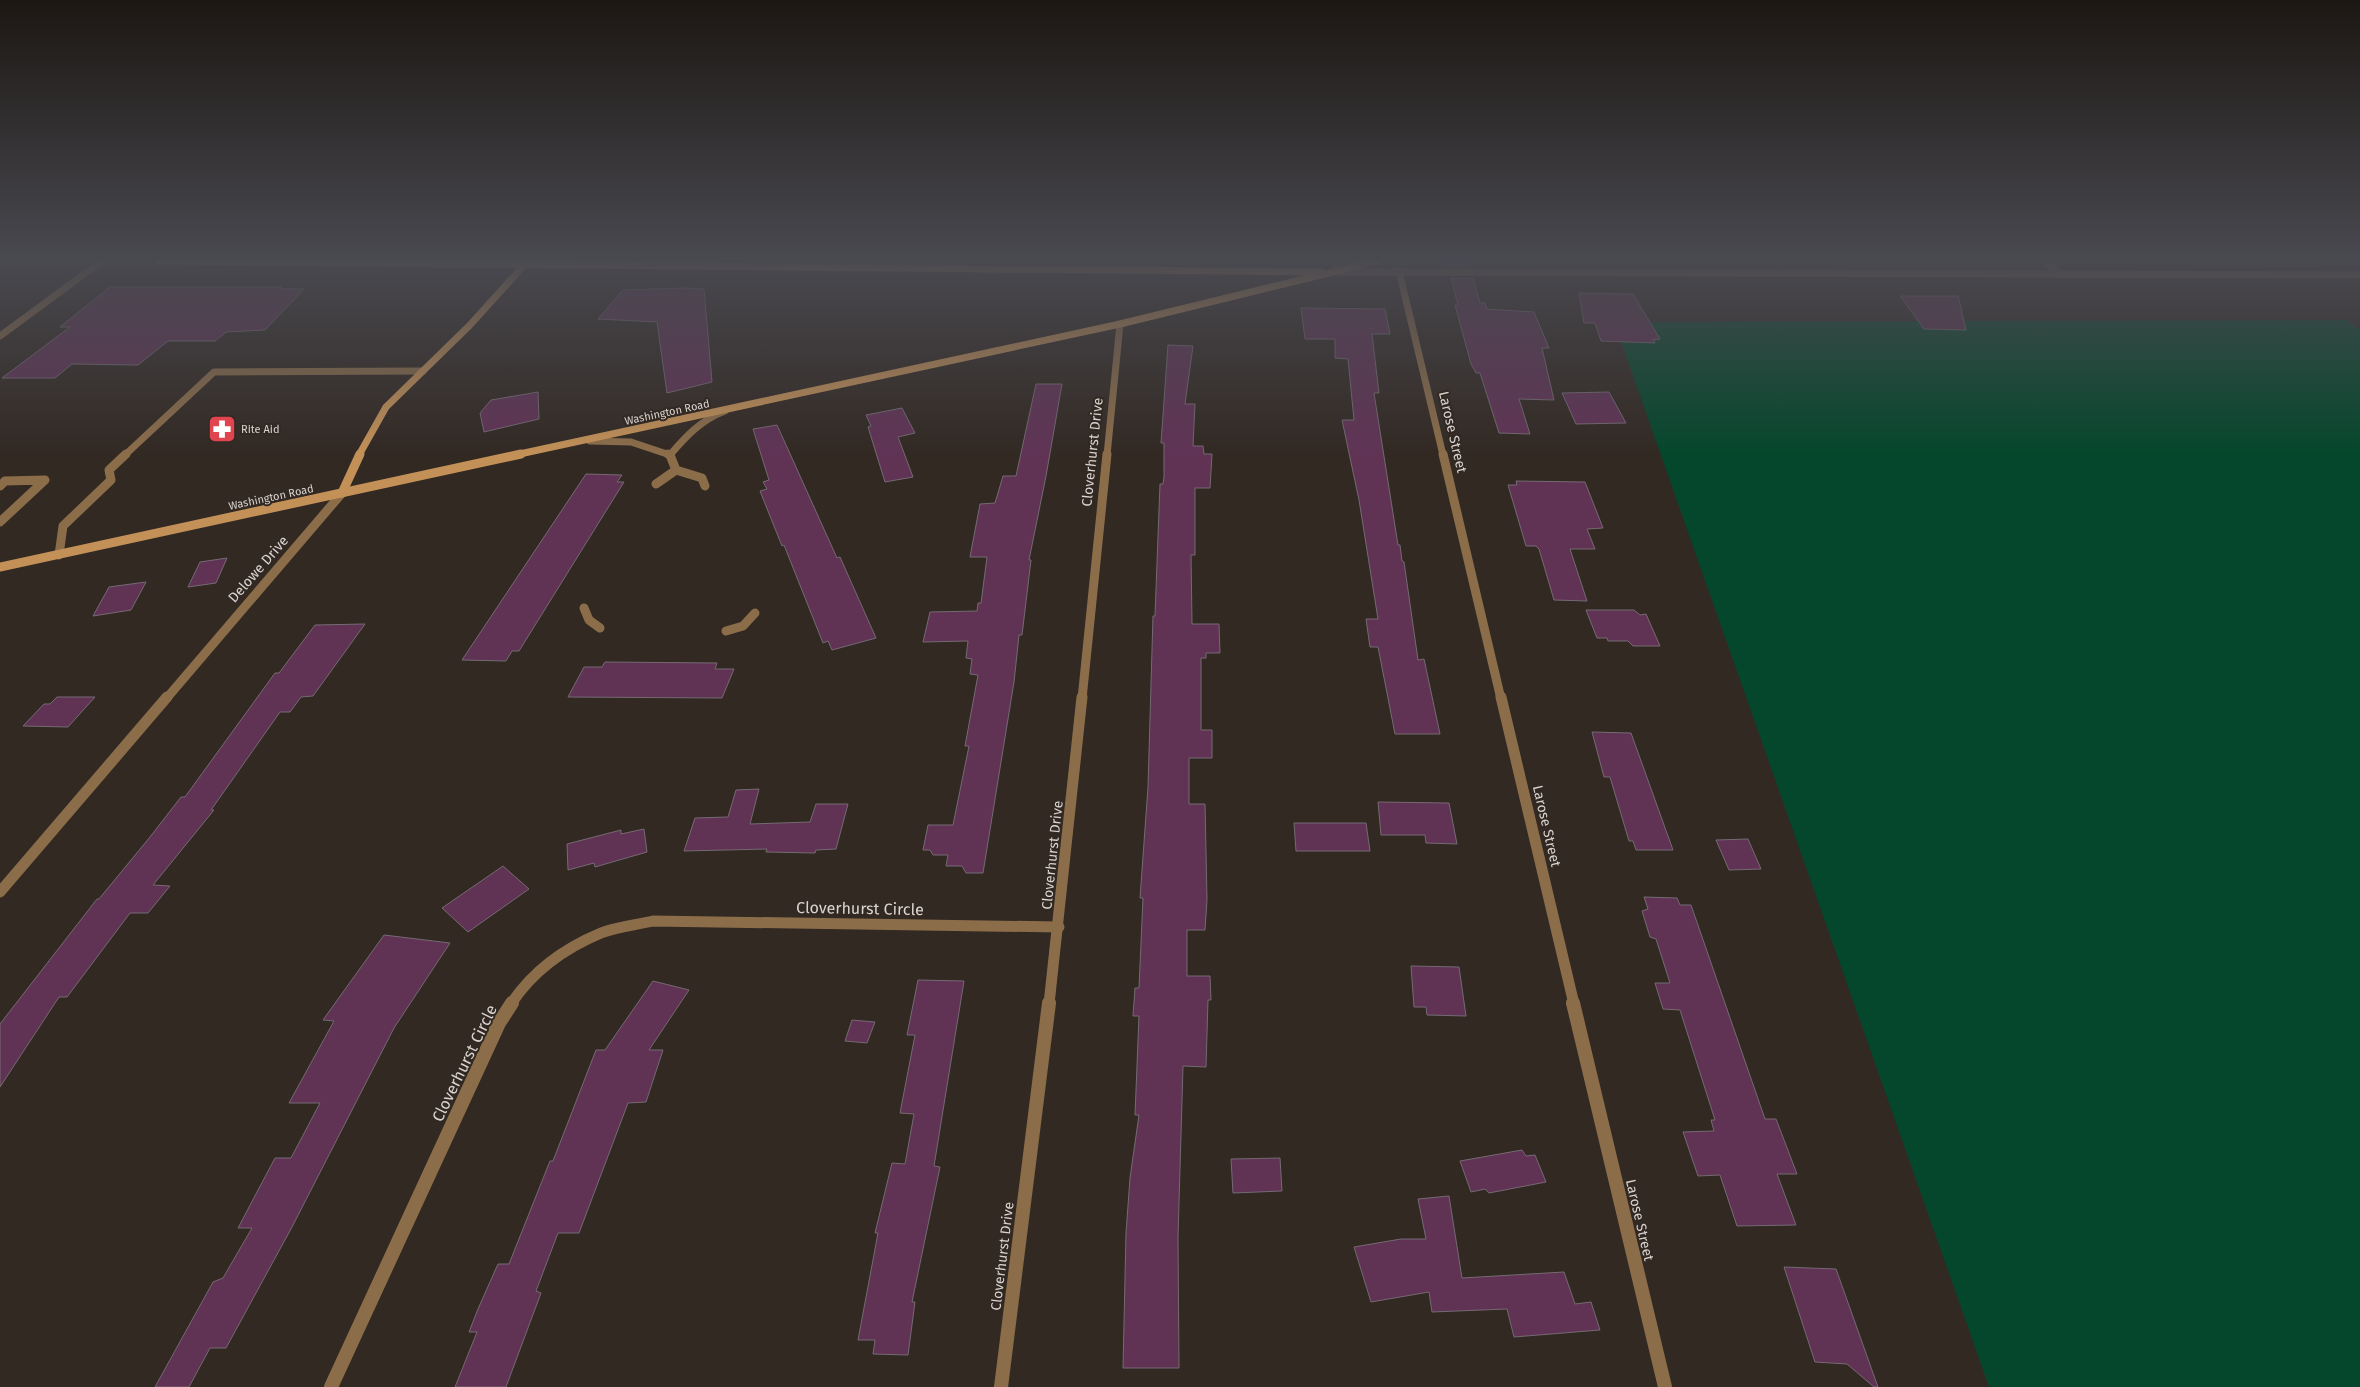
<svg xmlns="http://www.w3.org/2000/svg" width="2360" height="1387" font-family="'Fira Sans',sans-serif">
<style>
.green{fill:#05472c}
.building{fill:#603355;stroke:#756a72}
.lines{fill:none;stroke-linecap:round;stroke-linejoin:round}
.lane-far1{stroke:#8c6d4a;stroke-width:7}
.lane{stroke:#8c6d4a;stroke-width:9}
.street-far3{stroke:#8c6d4a;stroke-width:7}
.street-far2{stroke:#8c6d4a;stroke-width:9}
.street-far1{stroke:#8c6d4a;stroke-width:11}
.street{stroke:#8c6d4a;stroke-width:14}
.secondary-far1{stroke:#c39158;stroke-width:7}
.secondary{stroke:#c39158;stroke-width:9}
.labels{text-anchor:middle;stroke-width:4;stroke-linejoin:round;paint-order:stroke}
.far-street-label{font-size:11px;fill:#dad3d0;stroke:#322923}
.far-poi-label{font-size:11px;fill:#dad3d0;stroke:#322923;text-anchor:start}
.street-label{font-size:14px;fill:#dad3d0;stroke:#322923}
.near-street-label{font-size:16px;fill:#dad3d0;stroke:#322923}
</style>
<rect width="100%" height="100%" fill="#322923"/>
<polygon class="green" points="2347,320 2360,330 2360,1387 1989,1387 1614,322"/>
<g class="building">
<polygon points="1447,261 1468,261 1469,267 1448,267"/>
<polygon points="1451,278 1473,278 1480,303 1485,303 1487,309 1534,312 1549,348 1542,348 1554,400 1519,399 1530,434 1499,433 1480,373 1476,373 1471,364 1455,305 1458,305"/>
<polygon points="110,287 282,287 280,289 304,289 265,330 226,332 215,341 168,341 138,365 72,364 55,378 2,378 70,327 60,327"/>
<polygon points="684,288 704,289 712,382 667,393 657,322 598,319 623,290"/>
<polygon points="1579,293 1633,294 1660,339 1653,340 1655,343 1601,341 1595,323 1584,323"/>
<polygon points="1900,296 1958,296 1966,330 1924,329"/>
<polygon points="1301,308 1385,309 1390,334 1372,334 1379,393 1374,393 1398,545 1400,545 1402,561 1404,562 1418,660 1424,659 1440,734 1395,734 1378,647 1370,647 1366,619 1378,619 1359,500 1342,420 1354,420 1348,359 1335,358 1335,339 1305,339"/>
<polygon points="1168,345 1193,346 1185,404 1195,404 1193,446 1203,446 1204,454 1212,454 1210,488 1195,488 1195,555 1191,555 1192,624 1219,624 1220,653 1206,653 1206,658 1201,658 1201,730 1212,730 1212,758 1189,758 1189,804 1205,804 1207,900 1205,930 1187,930 1187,976 1210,976 1211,1000 1208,1000 1206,1067 1183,1066 1178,1237 1179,1368 1123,1368 1126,1233 1130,1178 1139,1115 1135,1115 1139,1016 1133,1016 1135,988 1139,988 1143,898 1140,898 1148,787 1153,616 1155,616 1160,484 1163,484 1164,477 1164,443 1161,443"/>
<polygon points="1036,384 1062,384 1046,476 1029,560 1031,560 1022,635 1019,635 1014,682 983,873 966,873 962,866 946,866 948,855 933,855 930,850 923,850 928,825 953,825 969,746 965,746 978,675 970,674 972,659 966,658 968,641 923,642 930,612 977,611 978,603 981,603 987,557 970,557 980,504 995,503 1003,476 1016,476"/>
<polygon points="538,392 539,419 484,432 480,413 491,400"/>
<polygon points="1609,392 1626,423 1576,424 1562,393"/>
<polygon points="902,408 915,433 898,437 913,477 885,482 868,427 871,426 866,415"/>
<polygon points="777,425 837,558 840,557 876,638 832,650 828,641 823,643 784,545 782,546 760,491 767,489 763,482 769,480 753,429"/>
<polygon points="586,474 622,475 617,482 624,482 519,651 512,651 506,661 462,660"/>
<polygon points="1516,481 1585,482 1603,528 1587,529 1595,549 1570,549 1587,601 1554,600 1539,549 1536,546 1526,546 1508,485 1517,485"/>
<polygon points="227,558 216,583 188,587 200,562"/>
<polygon points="146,582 131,610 93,616 109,587"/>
<polygon points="1586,610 1634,610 1640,615 1646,614 1660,646 1633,646 1628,641 1608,641 1607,638 1597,638"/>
<polygon points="365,624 313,696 301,697 290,712 280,712 211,810 214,810 153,885 170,886 148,913 130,913 67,997 59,997 0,1087 0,1024 97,899 99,899 150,837 181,797 185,797 275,673 279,673 315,625"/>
<polygon points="605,662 717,663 715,669 734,669 722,698 568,697 584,667 602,667"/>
<polygon points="57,697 95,697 68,727 23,726 44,704 50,704"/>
<polygon points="1592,732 1631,733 1673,850 1636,850 1633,841 1629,841 1610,777 1604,777"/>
<polygon points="759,789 750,824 810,822 816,804 848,804 836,849 816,850 815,853 766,852 767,849 684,851 695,818 728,817 736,790"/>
<polygon points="1378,802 1449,803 1457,844 1426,843 1425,835 1381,835"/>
<polygon points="1294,823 1366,823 1370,851 1296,851"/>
<polygon points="644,829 647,852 595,867 594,863 568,870 567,844 621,830 621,834"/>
<polygon points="1748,839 1761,869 1729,870 1716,840"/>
<polygon points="503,866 529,889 468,932 442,908"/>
<polygon points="1644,897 1677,898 1680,905 1691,905 1765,1119 1776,1119 1797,1174 1777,1174 1796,1225 1737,1226 1720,1175 1698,1176 1683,1132 1714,1131 1711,1120 1715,1120 1680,1010 1663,1009 1655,983 1670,983 1656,939 1650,937 1642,911 1648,909"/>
<polygon points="384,935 450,943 394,1028 292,1227 226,1348 210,1348 189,1387 155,1387 213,1282 223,1278 252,1228 238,1228 275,1158 291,1158 320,1103 289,1103 334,1021 323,1020"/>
<polygon points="1411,966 1459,967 1466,1016 1427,1015 1426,1007 1414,1007"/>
<polygon points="918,980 964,981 934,1166 940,1167 912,1302 915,1302 908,1355 873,1354 875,1340 858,1340 878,1233 875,1233 892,1163 905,1164 914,1114 900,1113 915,1035 907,1035"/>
<polygon points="653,981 689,990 649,1050 663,1050 646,1102 628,1103 579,1233 558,1233 536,1291 541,1293 506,1387 455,1387 477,1332 469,1332 478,1309 498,1264 509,1264 550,1161 553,1161 596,1050 605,1050"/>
<polygon points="852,1020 875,1022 867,1043 845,1041"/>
<polygon points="1522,1150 1526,1156 1535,1155 1546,1182 1489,1193 1485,1189 1471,1192 1460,1161"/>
<polygon points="1280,1158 1282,1191 1233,1193 1231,1159"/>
<polygon points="1449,1196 1462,1278 1564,1272 1575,1304 1591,1302 1600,1330 1514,1337 1507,1309 1432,1312 1429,1292 1371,1302 1354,1247 1401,1239 1426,1239 1418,1199"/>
<polygon points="1784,1267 1836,1269 1878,1387 1874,1387 1847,1364 1815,1362"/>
</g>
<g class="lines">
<g class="lane-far1">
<polyline points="590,441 631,442 670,455"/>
<polyline points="125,455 214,372 423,371"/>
<path d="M670 455C686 436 701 420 725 411"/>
</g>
<g class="lane">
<polyline points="668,454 670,455 676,470 702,478 705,486"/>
<polyline points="656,484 676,470"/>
<polyline points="0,486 5,481 45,480 0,522"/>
<polyline points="59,555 63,526 111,480 109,470 126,454"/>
<polyline points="584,608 589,620 600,628"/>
<polyline points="726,631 743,626 755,613"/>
</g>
<g class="street-far3">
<polyline points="1336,261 1337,272 2360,275"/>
<polyline points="2045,261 2060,274"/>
<polyline points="1399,271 1443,455"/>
<polyline points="0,336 102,261"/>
<polyline points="1107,455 1120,324"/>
</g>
<g class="street-far2">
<polyline points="1443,454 1501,699"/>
<polyline points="166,699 342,493"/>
<polyline points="1082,699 1107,454"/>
</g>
<g class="street-far1">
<polyline points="1501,697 1574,1004"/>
<polyline points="0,892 167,697"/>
<path d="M511 1004C532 972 565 948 601 933 616 927 636 925 653 921L1059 927"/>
<polyline points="1049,1004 1082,697"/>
</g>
<g class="street">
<polyline points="1573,1003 1665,1387"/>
<polyline points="331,1387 499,1023 512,1003"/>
<polyline points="1001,1387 1049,1003"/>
</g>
<g class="secondary-far1">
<polyline points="158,261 1321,272"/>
<polyline points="359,455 386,407 469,326 528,261"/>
<polyline points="515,455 1120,324 1378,261"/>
</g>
<g class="secondary">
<polyline points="342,493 360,454"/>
<polyline points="0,567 521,454"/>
</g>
</g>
<linearGradient id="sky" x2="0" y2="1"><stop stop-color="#1c1713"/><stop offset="0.57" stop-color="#494950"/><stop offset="1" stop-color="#494950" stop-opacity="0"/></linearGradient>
<rect width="2360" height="455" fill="url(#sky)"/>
<defs>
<g id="pharmacy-square" transform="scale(1.4375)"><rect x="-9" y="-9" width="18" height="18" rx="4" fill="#e0444e" stroke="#322923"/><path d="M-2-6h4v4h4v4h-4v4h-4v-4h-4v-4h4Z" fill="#fff"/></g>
</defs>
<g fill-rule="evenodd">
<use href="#pharmacy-square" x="222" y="429"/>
</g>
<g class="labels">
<g class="far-street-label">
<text transform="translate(667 412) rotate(-12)" y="4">Washington Road</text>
<text transform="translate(271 497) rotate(-12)" y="4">Washington Road</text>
</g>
<g class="far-poi-label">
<text x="241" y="433">Rite Aid</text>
</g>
<g class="street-label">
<text transform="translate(1453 432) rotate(77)" y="5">Larose Street</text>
<text transform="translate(1092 452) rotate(-84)" y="5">Cloverhurst Drive</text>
<text transform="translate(258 569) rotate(-49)" y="5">Delowe Drive</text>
<text transform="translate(1547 826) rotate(77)" y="5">Larose Street</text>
<text transform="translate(1052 855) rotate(-84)" y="5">Cloverhurst Drive</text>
<text transform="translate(1640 1220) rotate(77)" y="5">Larose Street</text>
<text transform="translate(1002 1256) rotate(-83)" y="5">Cloverhurst Drive</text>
</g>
<g class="near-street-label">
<text transform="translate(860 908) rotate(1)" y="6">Cloverhurst Circle</text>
<text transform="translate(464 1063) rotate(-64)" y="6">Cloverhurst Circle</text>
</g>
</g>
</svg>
